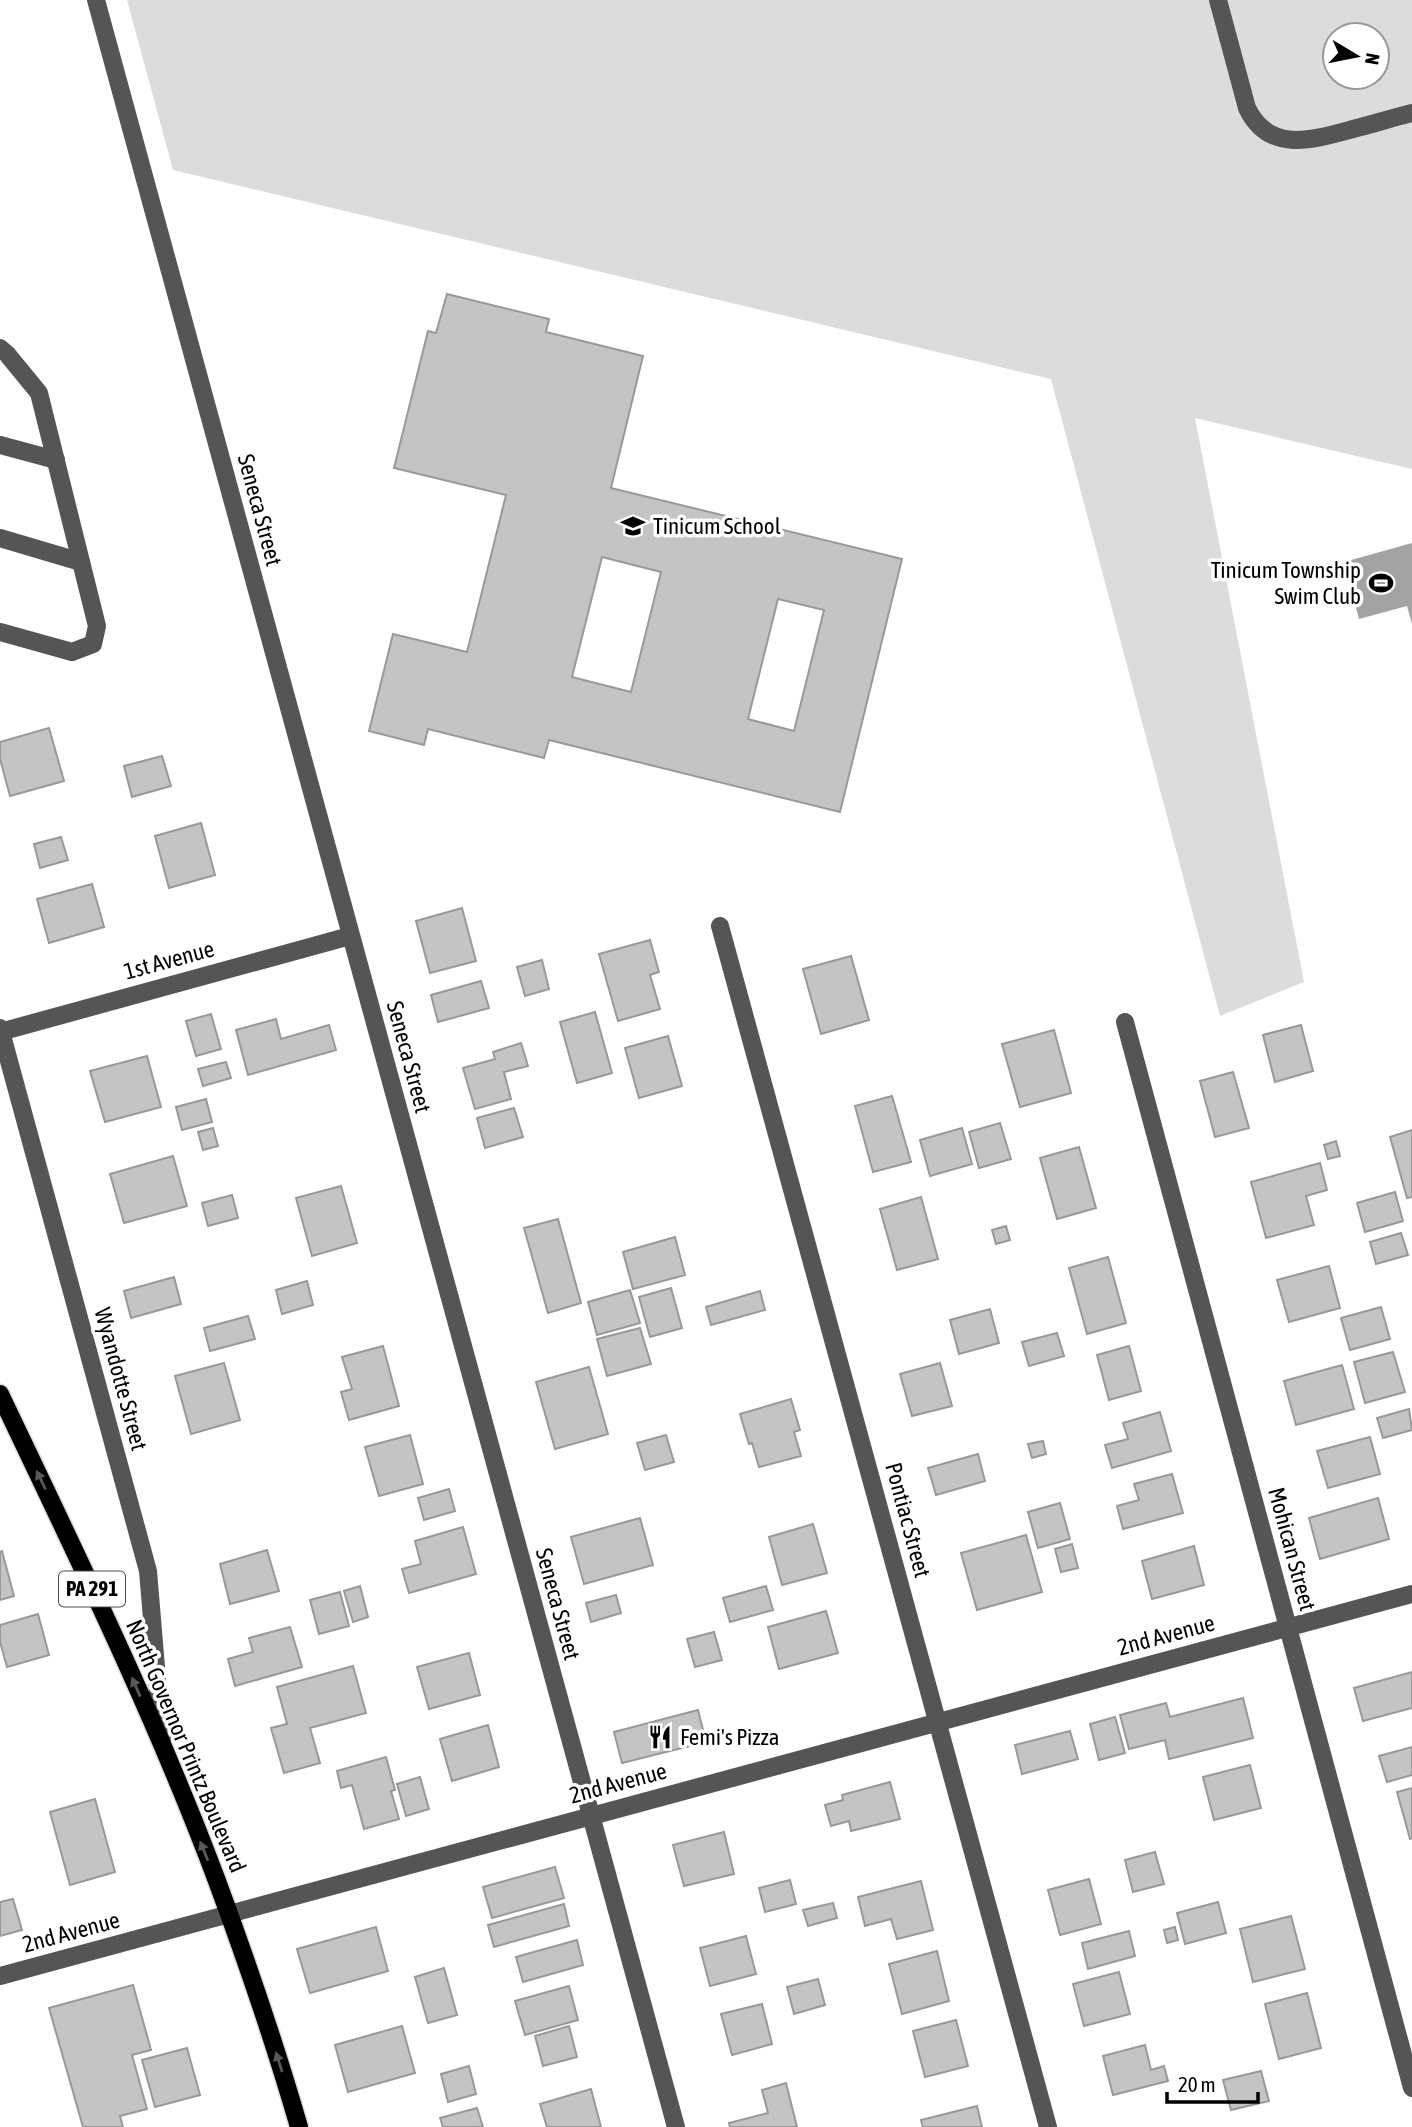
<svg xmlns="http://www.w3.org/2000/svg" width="1412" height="2127" font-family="'Asap Condensed',sans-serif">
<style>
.green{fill:#dcdcdc;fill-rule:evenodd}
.water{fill:#a3a3a3}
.building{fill:#c4c4c4;stroke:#999;stroke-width:2;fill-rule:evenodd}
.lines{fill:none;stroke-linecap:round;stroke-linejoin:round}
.major-casing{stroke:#dbdbdb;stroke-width:21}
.minor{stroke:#555;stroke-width:18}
.major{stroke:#000;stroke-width:18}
.oneway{fill:#595959}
.labels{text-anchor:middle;stroke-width:7;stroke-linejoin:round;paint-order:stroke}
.shield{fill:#fff;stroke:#4c4c4c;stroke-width:2}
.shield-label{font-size:21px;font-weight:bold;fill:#000}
.street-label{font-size:23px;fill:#000;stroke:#fff}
.poi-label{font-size:23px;fill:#000;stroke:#fff;text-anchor:start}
</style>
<rect width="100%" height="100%" fill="#fff"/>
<path class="green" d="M127 0H1412V469L1195 418 1304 982 1220 1016 1051 379 173 170ZM1335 35H1377V77H1335Z"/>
<polygon class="water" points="1412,543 1412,624 1407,606 1359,619 1344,562"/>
<g class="building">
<path d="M447 294 549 319 546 332 643 356 611 488 902 559 840 812 549 740 544 758 428 729 424 745 369 731 393 634 467 652 506 495 394 468 428 331 436 333ZM602 557 661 572 631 692 572 677ZM778 599 824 610 794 731 748 719Z"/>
<polygon points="49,728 64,781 10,796 0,759 0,742"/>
<polygon points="162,756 171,786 132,797 124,766"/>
<polygon points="201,823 215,875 169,888 155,836"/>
<polygon points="61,837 68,860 40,868 34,844"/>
<polygon points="92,884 104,927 49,943 37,899"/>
<polygon points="462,908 476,961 430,973 416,921"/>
<polygon points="650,940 659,972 650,975 660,1009 618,1021 599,954"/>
<polygon points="851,956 869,1020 821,1034 803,969"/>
<polygon points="542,960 549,989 525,996 517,967"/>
<polygon points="481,981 489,1008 438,1022 431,995"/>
<polygon points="595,1012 612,1073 577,1083 560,1022"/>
<polygon points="211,1014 221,1049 196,1056 186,1021"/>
<polygon points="276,1019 281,1039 329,1025 336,1050 248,1075 236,1030"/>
<polygon points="1301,1025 1313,1071 1275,1082 1263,1035"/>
<polygon points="1054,1030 1071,1093 1020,1107 1002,1044"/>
<polygon points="668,1036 682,1086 639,1098 625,1048"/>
<polygon points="521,1043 528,1066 504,1072 511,1099 475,1109 463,1068 495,1059 493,1052"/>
<polygon points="147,1056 161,1107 105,1122 90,1071"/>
<polygon points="226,1062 231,1078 203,1086 198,1069"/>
<polygon points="1233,1072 1249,1128 1215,1137 1200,1081"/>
<polygon points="892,1096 911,1162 873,1172 855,1106"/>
<polygon points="206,1099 212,1122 182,1130 176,1107"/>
<polygon points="514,1108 523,1137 485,1148 477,1118"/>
<polygon points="1000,1123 1011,1159 979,1168 969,1132"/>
<polygon points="213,1128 218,1146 203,1150 198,1132"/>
<polygon points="962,1128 972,1164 930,1176 920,1140"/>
<polygon points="1412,1130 1412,1197 1407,1198 1390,1137"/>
<polygon points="1336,1141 1340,1156 1328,1159 1324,1145"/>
<polygon points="1079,1147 1096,1208 1057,1219 1040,1158"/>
<polygon points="173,1156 187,1206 124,1223 110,1174"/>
<polygon points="1320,1163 1327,1190 1306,1196 1314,1225 1266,1238 1251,1182"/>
<polygon points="341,1186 357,1243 312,1256 296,1198"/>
<polygon points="1395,1192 1403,1221 1365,1232 1357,1203"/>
<polygon points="232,1195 238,1218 208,1226 202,1203"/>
<polygon points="921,1197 938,1259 897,1270 880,1209"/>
<polygon points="558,1219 581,1303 548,1313 524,1228"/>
<polygon points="1006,1226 1010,1240 996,1244 992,1230"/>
<polygon points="1401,1233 1408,1255 1376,1264 1370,1242"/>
<polygon points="675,1237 685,1275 633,1289 623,1252"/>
<polygon points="1108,1257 1126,1323 1087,1334 1069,1268"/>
<polygon points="1329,1266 1340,1308 1289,1322 1277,1280"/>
<polygon points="174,1277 181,1304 131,1318 124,1291"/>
<polygon points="307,1281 313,1305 282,1314 276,1290"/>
<polygon points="671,1288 682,1328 650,1337 639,1297"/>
<polygon points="630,1290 640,1323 597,1335 588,1302"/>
<polygon points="760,1291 765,1310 711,1325 706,1307"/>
<polygon points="1381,1307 1390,1339 1350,1350 1341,1318"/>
<polygon points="990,1309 999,1343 959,1354 950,1320"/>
<polygon points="248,1316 255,1339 210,1351 204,1328"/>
<polygon points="640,1328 651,1364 607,1376 597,1339"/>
<polygon points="1057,1333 1064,1356 1029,1366 1022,1342"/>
<polygon points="383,1346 399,1406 349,1420 341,1392 352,1389 342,1357"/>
<polygon points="1129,1346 1141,1391 1109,1400 1097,1355"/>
<polygon points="1393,1352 1405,1392 1365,1403 1354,1362"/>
<polygon points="224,1363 240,1420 191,1434 175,1376"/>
<polygon points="940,1363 952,1406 912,1416 900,1374"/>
<polygon points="1342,1365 1354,1409 1296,1425 1284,1381"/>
<polygon points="589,1367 608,1434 555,1449 536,1382"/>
<polygon points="791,1399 800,1430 794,1432 801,1456 759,1467 752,1443 749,1444 740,1414"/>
<polygon points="1409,1409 1412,1430 1383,1438 1377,1418"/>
<polygon points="1160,1412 1171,1451 1112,1468 1105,1445 1128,1439 1123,1423"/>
<polygon points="410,1435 423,1484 379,1496 365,1447"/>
<polygon points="666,1435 674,1462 645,1470 637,1443"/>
<polygon points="1370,1437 1380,1474 1328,1488 1317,1451"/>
<polygon points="1043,1441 1046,1454 1032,1458 1028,1444"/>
<polygon points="978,1454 985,1481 936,1495 928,1468"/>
<polygon points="1172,1474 1183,1513 1123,1529 1117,1506 1139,1500 1134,1484"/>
<polygon points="449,1489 455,1511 424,1520 418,1498"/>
<polygon points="1378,1498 1389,1539 1320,1559 1309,1518"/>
<polygon points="1060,1503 1070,1539 1038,1548 1028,1512"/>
<polygon points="640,1518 653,1565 584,1584 571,1537"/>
<polygon points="813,1524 827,1573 782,1585 769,1537"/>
<polygon points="463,1527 476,1574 409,1593 402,1569 421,1564 415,1541"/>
<polygon points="1026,1535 1042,1592 977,1610 961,1553"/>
<polygon points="1072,1544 1078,1568 1061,1572 1055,1549"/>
<polygon points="1194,1546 1204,1585 1152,1599 1142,1561"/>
<polygon points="267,1550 279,1591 230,1604 220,1564"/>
<polygon points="2,1551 14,1596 0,1600 0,1552"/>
<polygon points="360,1586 368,1617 353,1622 344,1591"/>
<polygon points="766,1586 773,1610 730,1622 723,1598"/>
<polygon points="340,1592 349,1626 319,1634 310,1600"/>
<polygon points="616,1595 621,1613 591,1622 586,1603"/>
<polygon points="826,1611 838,1653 779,1669 768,1627"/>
<polygon points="38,1614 49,1655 7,1667 0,1642 0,1625"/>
<polygon points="290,1627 302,1667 235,1686 228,1659 253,1652 249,1638"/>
<polygon points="714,1632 722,1660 695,1667 687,1639"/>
<polygon points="469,1653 480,1695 429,1709 417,1667"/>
<polygon points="353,1666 366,1713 310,1728 320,1763 284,1773 271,1728 287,1724 277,1687"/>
<polygon points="1412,1672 1412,1708 1363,1721 1354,1688"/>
<polygon points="1243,1698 1253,1738 1169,1759 1165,1740 1129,1749 1120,1715 1166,1703 1170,1717"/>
<polygon points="698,1710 706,1742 622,1763 614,1732"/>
<polygon points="1115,1717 1125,1753 1099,1760 1090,1724"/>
<polygon points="488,1725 499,1767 452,1781 440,1739"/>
<polygon points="1070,1731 1078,1759 1022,1774 1015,1745"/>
<polygon points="1412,1747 1412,1775 1387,1782 1379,1756"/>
<polygon points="386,1757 395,1790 391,1791 399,1819 364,1829 352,1785 341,1788 337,1771"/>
<polygon points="1250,1765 1261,1808 1214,1820 1203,1777"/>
<polygon points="420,1777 429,1809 406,1816 397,1784"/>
<polygon points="890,1782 900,1819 851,1831 849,1821 831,1826 825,1805 843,1800 842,1795"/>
<polygon points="1412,1788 1412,1838 1410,1839 1397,1792"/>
<polygon points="95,1799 115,1872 70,1885 50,1812"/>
<polygon points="724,1832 734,1874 684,1886 673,1845"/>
<polygon points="1155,1852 1164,1884 1133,1892 1125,1860"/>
<polygon points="555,1867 564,1898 492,1918 483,1887"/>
<polygon points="1089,1879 1101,1924 1060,1935 1048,1890"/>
<polygon points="790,1880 796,1904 765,1912 759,1888"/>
<polygon points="921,1881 933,1930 897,1939 891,1919 865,1926 858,1897"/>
<polygon points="13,1899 22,1930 0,1936 0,1902"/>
<polygon points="1218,1902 1226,1933 1185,1944 1177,1913"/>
<polygon points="833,1903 837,1918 808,1926 803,1910"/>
<polygon points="564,1904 569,1926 494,1947 488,1925"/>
<polygon points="1291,1916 1305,1969 1253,1982 1240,1929"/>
<polygon points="376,1927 388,1971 310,1993 297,1949"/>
<polygon points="1175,1927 1178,1940 1167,1943 1164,1930"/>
<polygon points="1129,1931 1135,1956 1088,1969 1082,1943"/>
<polygon points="746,1936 756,1974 710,1986 700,1948"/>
<polygon points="577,1940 583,1965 523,1982 516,1957"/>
<polygon points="937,1951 949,2001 902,2014 889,1964"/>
<polygon points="444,1968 457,2015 428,2023 415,1977"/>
<polygon points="1119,1972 1130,2014 1084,2026 1073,1984"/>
<polygon points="818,1979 825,2005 794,2014 787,1987"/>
<polygon points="133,1985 151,2050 132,2055 147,2109 120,2116 123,2127 83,2127 49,2008"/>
<polygon points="569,1986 578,2020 525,2035 515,2001"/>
<polygon points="1307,1993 1321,2048 1279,2059 1265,2004"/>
<polygon points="762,2004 772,2044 732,2055 721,2014"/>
<polygon points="956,2020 968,2066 925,2077 913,2031"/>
<polygon points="402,2026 415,2073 348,2092 335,2045"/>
<polygon points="569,2026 577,2057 543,2066 535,2036"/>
<polygon points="1145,2045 1151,2070 1164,2066 1168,2081 1113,2095 1103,2056"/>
<polygon points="187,2048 200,2095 155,2107 142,2060"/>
<polygon points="469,2066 476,2094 448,2102 441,2074"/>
<polygon points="1261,2071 1269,2101 1231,2110 1223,2080"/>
<polygon points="786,2083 797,2127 730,2127 729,2123 768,2113 762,2090"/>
<polygon points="591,2089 601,2127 547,2127 540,2104"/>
<polygon points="977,2106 982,2127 923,2127 921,2120"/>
<polygon points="477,2108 483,2127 443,2127 440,2118"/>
</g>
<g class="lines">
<g class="major-casing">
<path id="major" d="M0 1394C76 1554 155 1715 217 1881 247 1962 275 2044 299 2127"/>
</g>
<g class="minor">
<polyline points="96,0 676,2127"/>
<path d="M1218 0 1247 108C1269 154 1313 140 1353 129 1373 124 1392 118 1412 113"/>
<polyline points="0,348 7,354 39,393 97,626 93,644 72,652 0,632"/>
<polyline points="0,445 56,460"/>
<polyline points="0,538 81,562"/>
<polyline points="720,926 1048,2127"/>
<polyline points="1125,1022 1412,2088"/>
<polyline points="0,1028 148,1571 162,1739"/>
<polyline points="0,1032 350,936"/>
<polyline points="0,1976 1412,1594"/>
</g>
<use href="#major" class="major"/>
</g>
<defs><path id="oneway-solid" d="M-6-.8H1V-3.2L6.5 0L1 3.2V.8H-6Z" transform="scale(1.75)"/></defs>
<g class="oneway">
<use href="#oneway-solid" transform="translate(41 1480) rotate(-116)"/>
<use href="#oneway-solid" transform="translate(136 1687) rotate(-114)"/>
<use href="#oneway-solid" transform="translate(204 1851) rotate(-112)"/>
<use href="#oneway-solid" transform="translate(279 2062) rotate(-108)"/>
</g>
<defs>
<g id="school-bare" transform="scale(1.89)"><path d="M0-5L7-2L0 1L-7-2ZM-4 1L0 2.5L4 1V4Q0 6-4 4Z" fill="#000" stroke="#fff" stroke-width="2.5" paint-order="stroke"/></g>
<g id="stadium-bare" transform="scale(1.89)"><path d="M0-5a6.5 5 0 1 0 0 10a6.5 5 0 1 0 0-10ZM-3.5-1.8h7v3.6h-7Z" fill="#000" stroke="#fff" stroke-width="2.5" paint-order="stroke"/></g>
<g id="restaurant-bare" transform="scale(1.89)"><path d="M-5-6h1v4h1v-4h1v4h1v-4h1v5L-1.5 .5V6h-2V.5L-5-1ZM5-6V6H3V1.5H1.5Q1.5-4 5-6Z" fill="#000" stroke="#fff" stroke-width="2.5" paint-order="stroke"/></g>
</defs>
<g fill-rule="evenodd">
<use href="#school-bare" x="633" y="526"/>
<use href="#stadium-bare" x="1381" y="583"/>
<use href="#restaurant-bare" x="660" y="1737"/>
</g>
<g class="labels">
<rect class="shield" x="59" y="1571.5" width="66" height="35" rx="5"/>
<g class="shield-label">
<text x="92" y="1596">PA 291</text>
</g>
<g class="street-label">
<text transform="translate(260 510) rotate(75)" y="8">Seneca Street</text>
<text transform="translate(169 960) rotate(-15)" y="8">1st Avenue</text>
<text transform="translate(409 1057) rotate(75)" y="8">Seneca Street</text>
<text transform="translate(121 1379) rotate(75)" y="8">Wyandotte Street</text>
<text transform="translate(908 1520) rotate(75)" y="8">Pontiac Street</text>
<text transform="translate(1292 1549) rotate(75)" y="8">Mohican Street</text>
<text transform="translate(558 1604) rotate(75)" y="8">Seneca Street</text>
<text transform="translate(1166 1635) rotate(-15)" y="8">2nd Avenue</text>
<text transform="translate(186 1746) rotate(67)" y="8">North Governor Printz Boulevard</text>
<text transform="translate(618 1783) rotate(-15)" y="8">2nd Avenue</text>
<text transform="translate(71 1932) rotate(-15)" y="8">2nd Avenue</text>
</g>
<g class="poi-label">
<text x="653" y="534">Tinicum School</text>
<text x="1361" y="578" text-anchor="end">Tinicum Township<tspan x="1361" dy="26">Swim Club</tspan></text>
<text x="680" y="1745">Femi's Pizza</text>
</g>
</g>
<g transform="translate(1356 56) rotate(100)"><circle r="33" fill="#ffffff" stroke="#999999" stroke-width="2"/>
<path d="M0-5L12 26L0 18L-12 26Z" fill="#000000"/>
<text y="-10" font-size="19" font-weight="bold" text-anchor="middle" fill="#000000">N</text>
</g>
<path d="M1167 2092v10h91v-10" fill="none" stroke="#000000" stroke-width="3.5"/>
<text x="1178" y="2092" font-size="21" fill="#000000" stroke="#ffffff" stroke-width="5" paint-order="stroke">20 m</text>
</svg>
